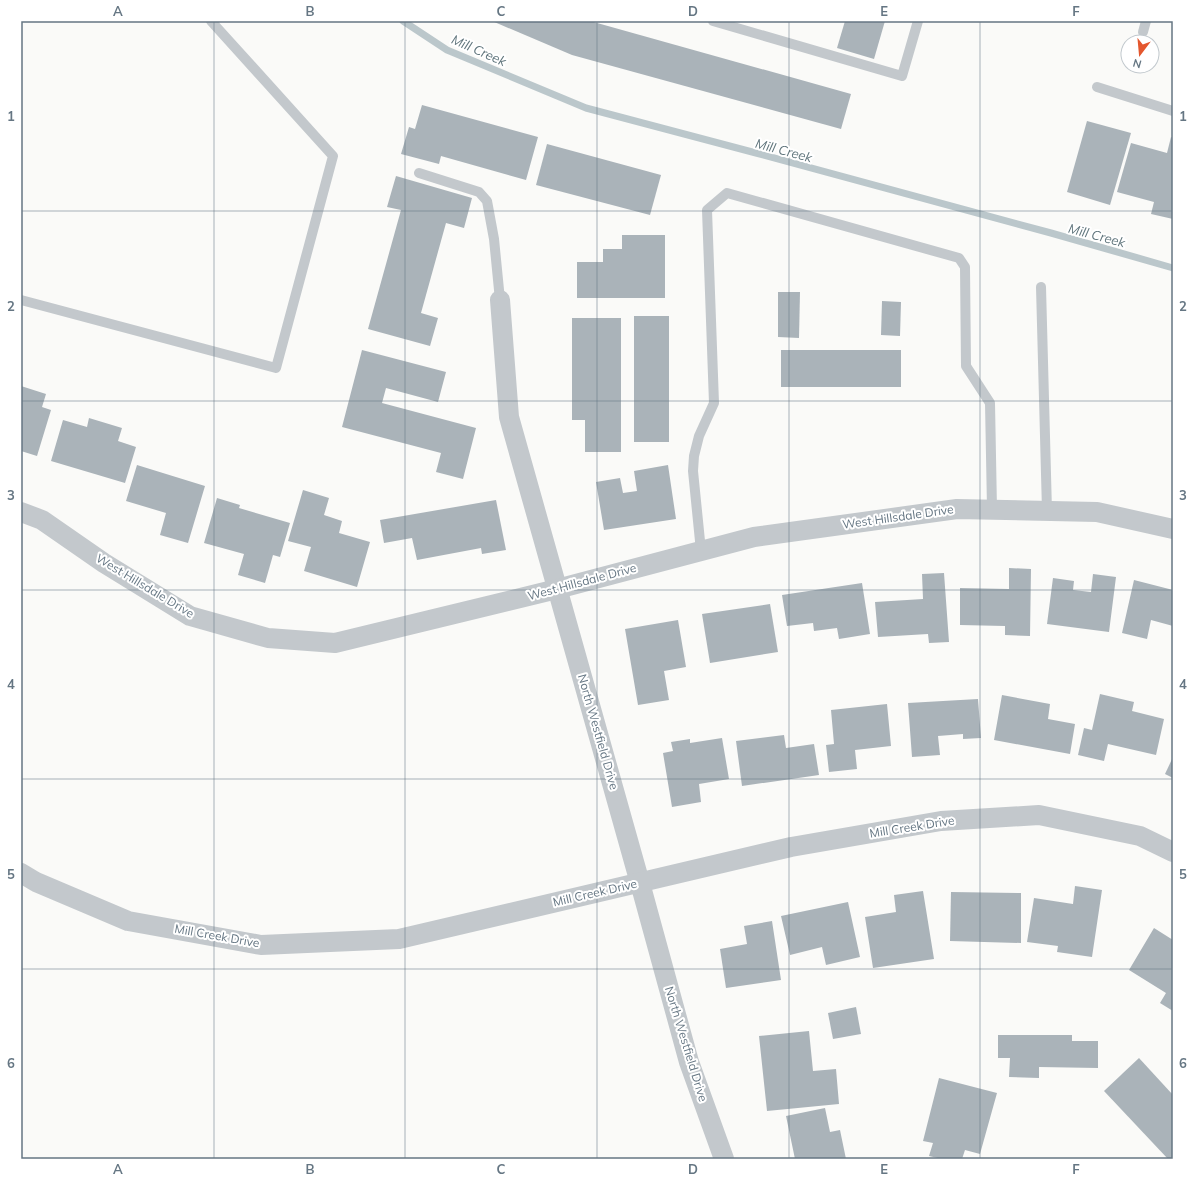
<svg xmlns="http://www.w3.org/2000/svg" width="1194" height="1180" font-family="Mulish,sans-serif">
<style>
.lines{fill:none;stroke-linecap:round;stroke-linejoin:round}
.stream{stroke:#bbc7cb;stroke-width:7}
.building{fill:#aab3b9}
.lane{stroke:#c3c8cc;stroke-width:10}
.street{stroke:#c3c8cc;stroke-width:20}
.grid{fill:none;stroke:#657683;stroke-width:1;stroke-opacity:0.55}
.labels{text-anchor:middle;stroke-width:4;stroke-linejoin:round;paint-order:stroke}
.street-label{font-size:12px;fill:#657683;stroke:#fff}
.water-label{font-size:13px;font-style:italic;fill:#60757c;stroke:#fff}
.neatline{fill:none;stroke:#657683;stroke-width:1.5}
.grid-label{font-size:13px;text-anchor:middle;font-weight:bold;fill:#657683}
</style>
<rect width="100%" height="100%" fill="#fafaf8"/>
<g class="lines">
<polyline class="stream" points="403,21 447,50 586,108 756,153 1051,233 1173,268"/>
</g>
<g class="building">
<polygon points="492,21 590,21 851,94 841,129 572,55"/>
<polygon points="845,21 885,21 874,59 837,48"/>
<polygon points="422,105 538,137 526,180 441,156 439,164 401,154 409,127 415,129"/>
<polygon points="1087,121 1131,133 1110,205 1067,192"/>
<polygon points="1171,137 1173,138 1173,219 1151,214 1154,202 1117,192 1131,143 1167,153"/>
<polygon points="547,144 661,175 650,215 536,185"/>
<polygon points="396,176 472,198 464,228 446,223 421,313 438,318 430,346 368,329 401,210 387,207"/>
<polygon points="622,235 665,235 665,298 577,298 577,262 603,262 603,249 622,249"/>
<polygon points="778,292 800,292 799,338 778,337"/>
<polygon points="882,301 901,302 900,336 881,335"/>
<rect x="634" y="316" width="35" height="126"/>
<polygon points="572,318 621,318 621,452 585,452 585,420 572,420"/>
<polygon points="362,350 446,372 438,402 386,388 382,403 476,428 463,479 436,472 441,453 342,427"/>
<rect x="781" y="350" width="120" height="37"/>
<polygon points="21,386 46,394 42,407 51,410 37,456 21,451"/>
<polygon points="89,418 122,428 118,441 136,447 125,483 51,461 63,420 87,427"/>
<polygon points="137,465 205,486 188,543 160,535 166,513 126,501"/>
<polygon points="668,465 676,519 604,530 596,482 620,478 623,493 637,491 634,471"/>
<polygon points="303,490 329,498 324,515 342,521 339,533 370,542 357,587 304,571 311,547 288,541"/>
<polygon points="217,498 240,505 239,508 290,523 280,557 273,555 265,583 238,575 244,554 204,543"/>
<polygon points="496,500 506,550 482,554 481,548 417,560 412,538 384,543 380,520"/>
<polygon points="1009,568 1031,569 1030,636 1005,635 1005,626 960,625 960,588 1009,589"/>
<polygon points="944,573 949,642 929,643 928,634 878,637 875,602 923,599 922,574"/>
<polygon points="1093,574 1116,577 1109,632 1047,624 1053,578 1074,581 1073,590 1091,592"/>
<polygon points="1134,580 1173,590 1173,626 1151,620 1147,639 1122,633"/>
<polygon points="862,583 870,634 839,639 837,628 814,631 813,623 787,626 782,595"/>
<polygon points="770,604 778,652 710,663 702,614"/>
<polygon points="678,620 686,667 664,671 669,700 638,705 625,629"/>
<polygon points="1100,694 1134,702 1132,711 1164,719 1156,755 1108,744 1104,761 1078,755 1084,728 1092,730"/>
<polygon points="1002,695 1050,704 1048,719 1075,724 1070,754 994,740"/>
<polygon points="978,699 981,738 963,739 963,734 938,736 940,755 912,757 908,703"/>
<polygon points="887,704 891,746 855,750 857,769 829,772 826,745 834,744 831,710"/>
<polygon points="784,735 786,748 814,744 819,775 742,786 736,741"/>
<polygon points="722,738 729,779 699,784 701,802 672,807 663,753 673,751 671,742 690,739 690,743"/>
<polygon points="1173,757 1173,778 1165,774"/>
<polygon points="1075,886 1102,890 1092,957 1057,952 1058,946 1027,942 1034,898 1073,904"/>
<polygon points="923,891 934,959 873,968 865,917 896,912 894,895"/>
<polygon points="951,892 1021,893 1021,943 950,941"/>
<polygon points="848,902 860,957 826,965 822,947 790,955 781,916"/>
<polygon points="772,921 781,980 726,988 720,949 747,944 744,926"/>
<polygon points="1154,928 1173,940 1173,1011 1160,1003 1166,993 1129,970"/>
<polygon points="856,1007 861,1034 833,1039 828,1013"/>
<polygon points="809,1031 813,1071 836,1069 839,1104 767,1111 759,1036"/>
<polygon points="998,1035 1072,1035 1072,1041 1098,1041 1098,1068 1039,1067 1039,1078 1009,1077 1010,1058 998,1058"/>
<polygon points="1139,1058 1173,1095 1173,1159 1168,1159 1104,1091"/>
<polygon points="939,1078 997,1093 980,1154 965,1150 962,1159 942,1159 929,1156 933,1143 923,1141"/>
<polygon points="825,1108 830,1132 840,1130 846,1159 795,1159 786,1116"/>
</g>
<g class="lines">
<g class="lane">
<polyline points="713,21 902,76 918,21"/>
<polyline points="1143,32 1146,21"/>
<polyline points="1097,87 1173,111"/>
<polyline points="419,173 479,192 487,201 494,239 500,300"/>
<polyline points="1041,287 1047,511"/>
<polyline points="21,300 276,368 333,156 211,21"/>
<polyline points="701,551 693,471 694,456 699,436 714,403 707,210 727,193 959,258 965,267 966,366 990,403 992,509"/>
</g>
<g class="street">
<polyline points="500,300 509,417 640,883 689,1062 724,1159"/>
<polyline points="21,512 42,520 104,563 190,616 268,638 335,643 557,589 754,537 957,509 1097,512 1173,529"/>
<polyline points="21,873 36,882 128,921 261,945 399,939 791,847 941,821 1039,815 1140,836 1173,852"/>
</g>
</g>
<path class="grid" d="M214 21V1159M405 21V1159M597 21V1159M789 21V1159M980 21V1159M21 211H1173M21 401H1173M21 590H1173M21 779H1173M21 969H1173"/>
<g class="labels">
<g class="street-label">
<text transform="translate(898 517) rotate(-8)" y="4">West Hillsdale Drive</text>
<text transform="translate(582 582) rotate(-15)" y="4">West Hillsdale Drive</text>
<text transform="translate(145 586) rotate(31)" y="4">West Hillsdale Drive</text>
<text transform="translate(598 732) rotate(74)" y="4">North Westfield Drive</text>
<text transform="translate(912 827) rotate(-9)" y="4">Mill Creek Drive</text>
<text transform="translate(595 893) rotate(-13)" y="4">Mill Creek Drive</text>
<text transform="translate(217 936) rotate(10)" y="4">Mill Creek Drive</text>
<text transform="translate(686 1044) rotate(73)" y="4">North Westfield Drive</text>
</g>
<g class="water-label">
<text transform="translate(479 50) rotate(24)" y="5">Mill Creek</text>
<text transform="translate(784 150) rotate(15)" y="5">Mill Creek</text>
<text transform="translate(1097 235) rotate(15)" y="5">Mill Creek</text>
</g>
</g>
<rect width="1194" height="1180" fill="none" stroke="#ffffff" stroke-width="44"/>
<g transform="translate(1140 54) rotate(196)"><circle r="19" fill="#ffffff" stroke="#c1c8cd"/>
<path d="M0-3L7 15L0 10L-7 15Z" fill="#e4572e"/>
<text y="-6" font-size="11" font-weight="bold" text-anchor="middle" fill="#657683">N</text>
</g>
<rect x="22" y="22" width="1150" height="1136" class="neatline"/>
<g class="grid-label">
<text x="118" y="16">A</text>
<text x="310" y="16">B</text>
<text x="501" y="16">C</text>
<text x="693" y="16">D</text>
<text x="884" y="16">E</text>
<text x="1076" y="16">F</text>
<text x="11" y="121">1</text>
<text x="1183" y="121">1</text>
<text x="11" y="311">2</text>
<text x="1183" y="311">2</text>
<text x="11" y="500">3</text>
<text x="1183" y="500">3</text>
<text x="11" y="689">4</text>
<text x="1183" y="689">4</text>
<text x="11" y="879">5</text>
<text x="1183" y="879">5</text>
<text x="11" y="1068">6</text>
<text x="1183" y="1068">6</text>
<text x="118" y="1174">A</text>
<text x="310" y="1174">B</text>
<text x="501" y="1174">C</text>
<text x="693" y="1174">D</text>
<text x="884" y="1174">E</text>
<text x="1076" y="1174">F</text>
</g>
</svg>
